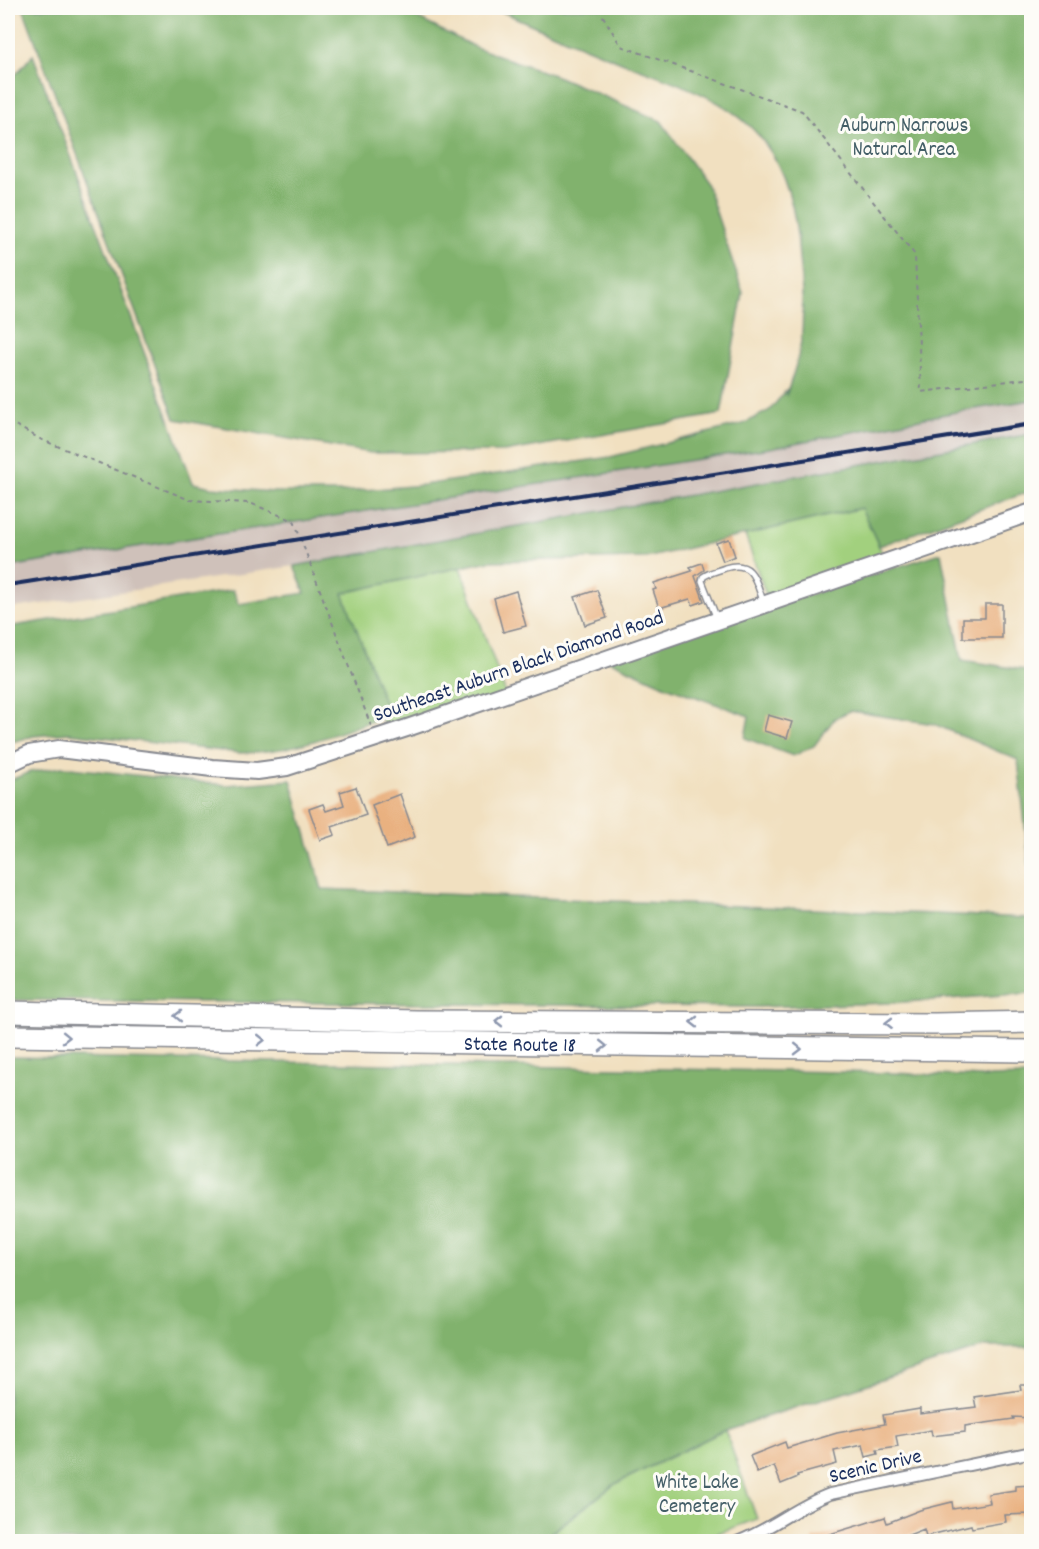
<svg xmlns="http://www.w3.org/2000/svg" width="1039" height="1549" font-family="Dekko,sans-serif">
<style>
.industrial{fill:#cfc1ba}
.green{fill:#a2d07e;stroke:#5e806e;stroke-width:1.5}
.forest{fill:#81b26d;stroke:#4e7066;stroke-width:1.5}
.building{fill:#e9b180}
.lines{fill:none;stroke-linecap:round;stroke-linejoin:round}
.lane-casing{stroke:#86888f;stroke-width:8}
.street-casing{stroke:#86888f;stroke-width:14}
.secondary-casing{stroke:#86888f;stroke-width:20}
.highway-casing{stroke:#86888f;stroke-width:24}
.path{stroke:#86888f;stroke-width:2;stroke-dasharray:4.5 4.5;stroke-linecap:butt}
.lane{stroke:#fff;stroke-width:5}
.street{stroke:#fff;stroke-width:10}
.secondary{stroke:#fff;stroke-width:16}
.highway{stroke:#fff;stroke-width:21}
.rail{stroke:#1b2f5e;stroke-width:4}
.oneway{stroke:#8d97ae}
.labels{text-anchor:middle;stroke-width:6;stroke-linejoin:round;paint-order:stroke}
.park-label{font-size:21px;fill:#445f68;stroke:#fdfcf7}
.street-label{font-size:21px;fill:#1b2f5e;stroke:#fdfcf7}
</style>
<rect width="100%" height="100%" fill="#fdfcf7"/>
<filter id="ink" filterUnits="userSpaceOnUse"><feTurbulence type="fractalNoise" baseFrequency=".0167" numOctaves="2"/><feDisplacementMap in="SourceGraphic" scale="12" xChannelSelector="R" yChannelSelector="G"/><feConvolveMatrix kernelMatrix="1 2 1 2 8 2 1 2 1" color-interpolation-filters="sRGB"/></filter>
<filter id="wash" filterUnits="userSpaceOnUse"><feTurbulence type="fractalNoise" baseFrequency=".008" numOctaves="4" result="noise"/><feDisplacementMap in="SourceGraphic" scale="24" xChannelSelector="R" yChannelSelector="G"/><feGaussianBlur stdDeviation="1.35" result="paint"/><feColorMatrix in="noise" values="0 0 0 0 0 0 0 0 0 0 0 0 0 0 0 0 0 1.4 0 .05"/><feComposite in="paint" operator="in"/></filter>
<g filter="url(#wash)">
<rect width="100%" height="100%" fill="#f1e0c0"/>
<polygon class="industrial" points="1031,400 1031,434 294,566 8,609 8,567 770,448 956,412"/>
<g class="green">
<polygon points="862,508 886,562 769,603 745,535"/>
<polygon points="460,567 506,694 387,735 343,593"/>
<polygon points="725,1430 757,1519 696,1541 540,1542 615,1484"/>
</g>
<g class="forest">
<polygon points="23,8 397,8 475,47 559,77 661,121 707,185 743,293 721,414 504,452 371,453 175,419"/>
<path d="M494 8H1031V400L956 412 770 448 8 567V83L33 55 193 483 212 487 273 492H341L423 485 610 457 743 424 770 410 788 388 786 396C790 383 795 370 798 357 806 326 802 289 799 258 797 218 788 174 764 142 730 97 669 81 619 61 577 44 535 27 494 8Z"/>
<path d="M1031 434V491L879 546 861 508 646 558 489 561 343 593 389 715C339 732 294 753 240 753L69 733 34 736 8 743V627L233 590 239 604 305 593 294 566Z"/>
<polygon points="941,553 962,660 1031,671 1031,881 1018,760 934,724 850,711 835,718 814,746 793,756 745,738 749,716 666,686 606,659"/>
<polygon points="62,767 226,785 291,780 322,889 1031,918 1031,993 891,1003 754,1007 8,1000 8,781 30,772"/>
<polygon points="8,1057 893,1073 983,1077 1031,1076 1031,1347 984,1347 725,1430 615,1484 540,1541 8,1541"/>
</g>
<g id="blocks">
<g class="building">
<polygon points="729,539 735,556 723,561 716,543"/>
<polygon points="702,563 704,570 695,576 704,601 693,605 690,599 659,608 653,590 656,589 654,583 692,571 690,567"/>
<polygon points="597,590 607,618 585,625 575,597"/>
<polygon points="516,591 526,626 503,632 494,598"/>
<polygon points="985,604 1002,604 1002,638 963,638 963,618 985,618"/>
<polygon points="768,715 792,722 787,738 764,731"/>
<polygon points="356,787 366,815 332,827 335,835 320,840 309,809 323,804 326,811 344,805 340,792"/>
<polygon points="400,794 415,837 387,848 372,805"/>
<polygon points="1020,1385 1032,1385 1032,1418 1013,1417 1014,1419 965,1426 965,1432 932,1436 931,1430 896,1436 898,1447 877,1450 878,1454 866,1457 863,1445 834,1451 837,1464 797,1475 798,1477 781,1484 774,1466 757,1473 750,1456 785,1442 787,1448 837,1433 885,1424 883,1415 920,1409 920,1414 976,1407 974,1397 1021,1390"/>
<polygon points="1032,1485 1032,1514 1005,1515 1006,1522 972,1528 971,1525 926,1536 924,1529 891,1542 813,1542 813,1539 863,1524 885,1517 887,1523 920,1510 952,1502 953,1509 990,1503 988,1494 1015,1490 1015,1486"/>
</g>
</g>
</g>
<g filter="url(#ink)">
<use href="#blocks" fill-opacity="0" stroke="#86888f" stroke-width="1.5"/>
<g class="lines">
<g class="lane-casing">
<path id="lane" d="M717 619 702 581 703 577C710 572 718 571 725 568 754 559 756 582 764 604"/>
</g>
<g class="street-casing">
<path id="street" d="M737 1542C770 1530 797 1506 830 1494L1032 1452"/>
</g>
<g class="secondary-casing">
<polyline id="secondary" points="8,764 29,754 59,749 212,768 257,771 287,767 410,727 1032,512"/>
</g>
<g class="highway-casing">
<g id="highway">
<polyline points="8,1012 417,1021 935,1024 1032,1022"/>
<path id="s1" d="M8 1036 1032 1051"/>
</g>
</g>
<g class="path">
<polyline points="598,8 621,46 802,111 915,255 921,392 1032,378"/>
<polyline points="8,421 40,439 190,500 250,503 294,521 371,726"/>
</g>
<use href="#lane" class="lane"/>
<use href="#street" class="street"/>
<use href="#secondary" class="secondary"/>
<use href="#highway" class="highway"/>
<polyline class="rail" points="8,585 1032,424"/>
</g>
<defs><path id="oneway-chevron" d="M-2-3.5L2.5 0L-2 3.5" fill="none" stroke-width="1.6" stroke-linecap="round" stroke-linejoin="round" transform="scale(1.5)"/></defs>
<g class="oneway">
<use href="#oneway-chevron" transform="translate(178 1016) rotate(-179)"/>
<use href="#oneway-chevron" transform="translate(499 1021) rotate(-180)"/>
<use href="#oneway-chevron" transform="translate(694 1022) rotate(-180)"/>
<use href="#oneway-chevron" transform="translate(889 1023) rotate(-180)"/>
<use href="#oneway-chevron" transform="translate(66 1037) rotate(1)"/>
<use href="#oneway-chevron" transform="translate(261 1040) rotate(1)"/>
<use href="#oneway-chevron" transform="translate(603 1046) rotate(1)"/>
<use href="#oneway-chevron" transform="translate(798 1049) rotate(1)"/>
</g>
</g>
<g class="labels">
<g class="park-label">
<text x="904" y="131">Auburn Narrows<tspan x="904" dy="24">Natural Area</tspan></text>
<text x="697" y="1488">White Lake<tspan x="697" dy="24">Cemetery</tspan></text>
</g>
<g class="street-label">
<text transform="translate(518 665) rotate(-19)" y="7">Southeast Auburn Black Diamond Road</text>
<text dy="7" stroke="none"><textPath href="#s1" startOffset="512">State Route 18</textPath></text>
<text transform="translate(875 1465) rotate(-13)" y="7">Scenic Drive</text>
</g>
</g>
<rect width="1039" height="1549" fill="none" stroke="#fdfcf7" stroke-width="30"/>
</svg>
